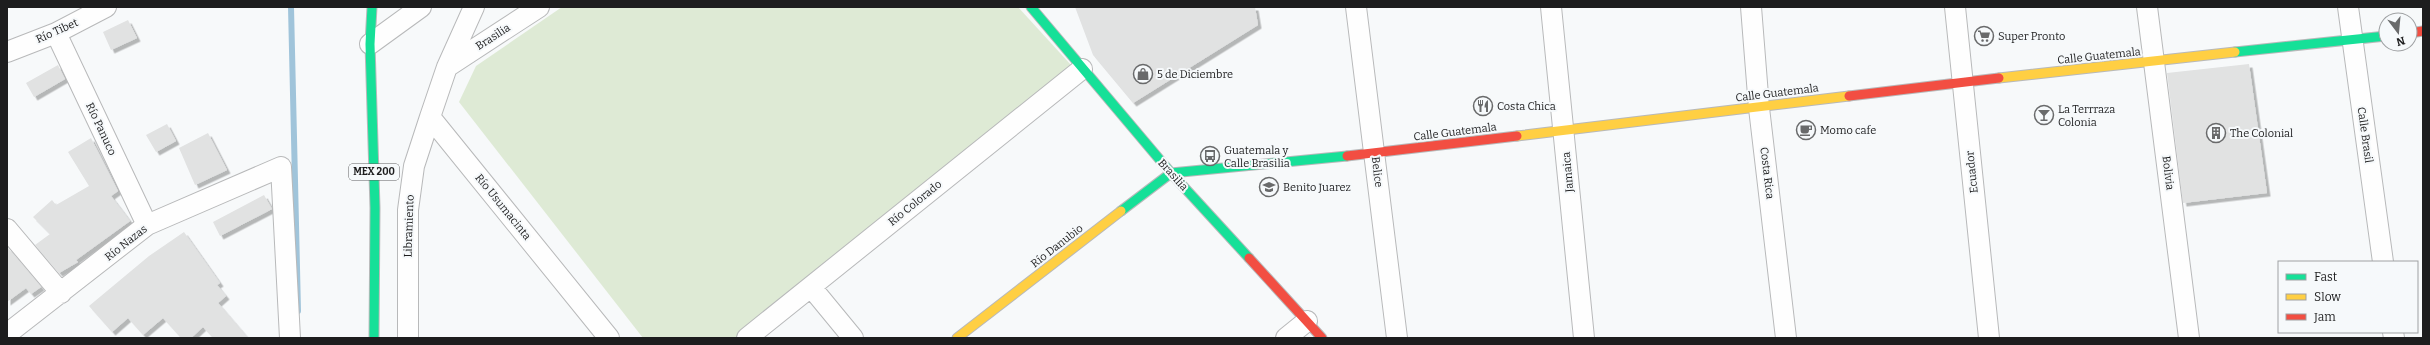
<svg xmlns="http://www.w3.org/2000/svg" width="2430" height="345" font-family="Bitter,serif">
  <defs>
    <filter id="shadow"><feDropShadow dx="3.5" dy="3.5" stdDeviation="0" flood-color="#0004"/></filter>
  </defs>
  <rect width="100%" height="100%" fill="#f7f9fa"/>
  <path fill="#deead5" d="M 562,7 L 1018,7 L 1071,65 L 735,338 L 643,338 L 459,102 L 476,66 Z"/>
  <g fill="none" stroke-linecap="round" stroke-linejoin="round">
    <path stroke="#a0c4da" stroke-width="6" d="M 291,7 L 298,311"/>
  </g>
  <path fill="#e1e2e2" filter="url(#shadow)" d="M 1075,7 L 1255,7 L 1258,25 L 1133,103 L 1093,55 Z
    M 128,20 L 137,38 L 111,50 L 103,32 Z
    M 2249,64 L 2267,193 L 2183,203 L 2167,73 Z
    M 58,65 L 65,79 L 34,97 L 26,83 Z
    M 167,124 L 176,141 L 156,152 L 146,135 Z
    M 208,133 L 227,170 L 195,185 L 179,148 Z
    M 91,138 L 118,191 L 111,196 L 130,221 L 76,260 L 78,262 L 59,273 L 35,245 L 50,234 L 33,217 L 52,200 L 56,205 L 89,186 L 68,152 Z
    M 264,195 L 272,209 L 220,236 L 213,222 Z
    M 184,232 L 220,283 L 217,285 L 226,296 L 218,303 L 248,338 L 213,338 L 203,327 L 191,338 L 181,338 L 163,318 L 143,335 L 128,318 L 112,332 L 89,306 L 149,256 Z
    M 7,247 L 41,287 L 31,294 L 26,288 L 7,302 Z"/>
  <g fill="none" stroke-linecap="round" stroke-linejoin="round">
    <defs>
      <path id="street" d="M 474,7 L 447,67 L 430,117 L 609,338
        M 1356,7 L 1397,338
        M 1551,7 L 1584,338
        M 1751,7 L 1759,108 L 1786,338
        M 1955,7 L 1989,338
        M 2147,7 L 2189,338
        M 2348,7 L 2383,262
        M 56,33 L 147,225
        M 370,44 L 421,7
        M 7,52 L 56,33 L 106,7
        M 447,67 L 539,7
        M 7,229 L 61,293
        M 811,287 L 853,338
        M 2393,332 L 2394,338
        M 7,334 L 147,225 L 281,167 L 290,338
        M 408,338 L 408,210 L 414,166 L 430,117
        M 747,338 L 1082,69
        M 1286,338 L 1307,321"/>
      <path id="fast" d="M 372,7 L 370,44 L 375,208 L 374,338
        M 1031,7 L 1171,173 L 1249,258
        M 2235,52 L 2386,36
        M 1121,211 L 1171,173 L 1347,156"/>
      <path id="slow" d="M 1999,78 L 2235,52
        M 1517,136 L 1849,96
        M 957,338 L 1121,211"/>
      <path id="jam" d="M 2410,33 L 2423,31
        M 1849,96 L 1999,78
        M 1347,156 L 1517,136
        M 1249,258 L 1322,338"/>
    </defs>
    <use href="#street" stroke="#b8b9ba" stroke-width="22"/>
    <use href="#fast" stroke="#b8b9ba" stroke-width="11"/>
    <use href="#slow" stroke="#b8b9ba" stroke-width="11"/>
    <use href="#jam" stroke="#b8b9ba" stroke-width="11"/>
    <use href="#street" stroke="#fefefe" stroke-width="20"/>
    <use href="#fast" stroke="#16e098" stroke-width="9"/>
    <use href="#slow" stroke="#ffcf43" stroke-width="9"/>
    <use href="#jam" stroke="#f24e42" stroke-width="9"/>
  </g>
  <defs>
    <symbol id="supermarket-ring" viewBox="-11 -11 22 22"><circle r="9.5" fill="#f6f9fb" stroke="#696a6b" stroke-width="1.5"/><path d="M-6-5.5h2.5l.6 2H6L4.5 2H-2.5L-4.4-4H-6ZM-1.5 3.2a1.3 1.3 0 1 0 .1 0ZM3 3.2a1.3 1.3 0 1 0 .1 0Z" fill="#696a6b"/></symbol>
    <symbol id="shop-ring" viewBox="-11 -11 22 22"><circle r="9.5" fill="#f6f9fb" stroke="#696a6b" stroke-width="1.5"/><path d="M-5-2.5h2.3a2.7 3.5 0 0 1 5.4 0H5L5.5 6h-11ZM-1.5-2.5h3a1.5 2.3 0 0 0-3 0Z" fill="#696a6b"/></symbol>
    <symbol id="restaurant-ring" viewBox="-11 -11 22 22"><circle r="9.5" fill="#f6f9fb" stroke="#696a6b" stroke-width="1.5"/><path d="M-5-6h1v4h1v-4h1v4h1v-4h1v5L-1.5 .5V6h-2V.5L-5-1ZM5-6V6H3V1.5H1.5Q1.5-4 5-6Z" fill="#696a6b"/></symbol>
    <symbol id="bar-ring" viewBox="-11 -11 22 22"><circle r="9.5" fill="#f6f9fb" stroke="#696a6b" stroke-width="1.5"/><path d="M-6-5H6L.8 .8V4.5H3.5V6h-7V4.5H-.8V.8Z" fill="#696a6b"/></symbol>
    <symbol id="cafe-ring" viewBox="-11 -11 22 22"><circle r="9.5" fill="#f6f9fb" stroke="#696a6b" stroke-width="1.5"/><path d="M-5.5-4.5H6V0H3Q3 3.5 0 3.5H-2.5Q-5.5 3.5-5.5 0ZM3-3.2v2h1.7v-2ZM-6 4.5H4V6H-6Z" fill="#696a6b"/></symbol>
    <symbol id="building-ring" viewBox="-11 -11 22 22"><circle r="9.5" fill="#f6f9fb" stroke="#696a6b" stroke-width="1.5"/><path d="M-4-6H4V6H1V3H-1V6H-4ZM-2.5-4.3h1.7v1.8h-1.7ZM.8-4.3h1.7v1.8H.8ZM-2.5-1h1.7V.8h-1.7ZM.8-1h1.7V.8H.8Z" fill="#696a6b"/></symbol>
    <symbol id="bus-ring" viewBox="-11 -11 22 22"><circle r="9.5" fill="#f6f9fb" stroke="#696a6b" stroke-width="1.5"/><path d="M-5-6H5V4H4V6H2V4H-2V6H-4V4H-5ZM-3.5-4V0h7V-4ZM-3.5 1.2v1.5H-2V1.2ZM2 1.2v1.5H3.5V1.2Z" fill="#696a6b"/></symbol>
    <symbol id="school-ring" viewBox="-11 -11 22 22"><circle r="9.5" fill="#f6f9fb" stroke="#696a6b" stroke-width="1.5"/><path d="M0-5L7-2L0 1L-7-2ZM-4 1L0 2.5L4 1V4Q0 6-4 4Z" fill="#696a6b"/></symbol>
  </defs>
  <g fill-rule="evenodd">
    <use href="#supermarket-ring" x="1973" y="25" width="22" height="22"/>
    <use href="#shop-ring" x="1132" y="63" width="22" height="22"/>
    <use href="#restaurant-ring" x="1472" y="95" width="22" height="22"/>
    <use href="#bar-ring" x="2033" y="104" width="22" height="22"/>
    <use href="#cafe-ring" x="1795" y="119" width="22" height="22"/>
    <use href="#building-ring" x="2205" y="122" width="22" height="22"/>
    <use href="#bus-ring" x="1199" y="145" width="22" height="22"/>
    <use href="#school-ring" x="1258" y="176" width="22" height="22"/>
  </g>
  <g text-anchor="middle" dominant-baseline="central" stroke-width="4" stroke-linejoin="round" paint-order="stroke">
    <rect fill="#f6f9fb" stroke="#5e5f60" stroke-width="1" x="349" y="164" width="50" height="16" rx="3"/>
    <g font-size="10" font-weight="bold" fill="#1d1d1e">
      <text x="374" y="172">MEX 200</text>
    </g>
    <g font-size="11" fill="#1d1d1e" stroke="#f6f9fb">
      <text transform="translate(57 31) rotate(-24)">Río Tibet</text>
      <text transform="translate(493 37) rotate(-33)">Brasilia</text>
      <text transform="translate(2099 56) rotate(-6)">Calle Guatemala</text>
      <text transform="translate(1777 93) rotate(-7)">Calle Guatemala</text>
      <text transform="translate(101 129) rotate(65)">Río Panuco</text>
      <text transform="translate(1455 132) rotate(-7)">Calle Guatemala</text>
      <text transform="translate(2365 135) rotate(82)">Calle Brasil</text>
      <text transform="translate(1377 172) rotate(83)">Belice</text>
      <text transform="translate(1568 172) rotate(-95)">Jamaica</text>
      <text transform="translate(1972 172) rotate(-96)">Ecuador</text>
      <text transform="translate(1767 173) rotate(83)">Costa Rica</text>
      <text transform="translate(2168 173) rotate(83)">Bolivia</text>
      <text transform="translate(1173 175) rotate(48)">Brasilia</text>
      <text transform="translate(915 203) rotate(-39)">Río Colorado</text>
      <text transform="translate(503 207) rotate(51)">Río Usumacinta</text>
      <text transform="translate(409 226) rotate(-88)">Libramiento</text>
      <text transform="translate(126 243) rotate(-38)">Río Nazas</text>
      <text transform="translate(1057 246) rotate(-38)">Río Danubio</text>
    </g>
    <g font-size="11" fill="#1d1d1e" stroke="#f6f9fb" text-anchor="start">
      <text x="1998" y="36">Super Pronto</text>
      <text x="1157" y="74">5 de Diciembre</text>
      <text x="1497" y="106">Costa Chica</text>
      <text x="2058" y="109">La Terrraza<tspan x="2058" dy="13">Colonia</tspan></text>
      <text x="1820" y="130">Momo cafe</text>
      <text x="2230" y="133">The Colonial</text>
      <text x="1224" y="150">Guatemala y<tspan x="1224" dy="13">Calle Brasilia</tspan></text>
      <text x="1283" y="187">Benito Juarez</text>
    </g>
  </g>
  <rect width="2430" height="345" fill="none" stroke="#1d1d1e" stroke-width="16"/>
  <rect x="2278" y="261" width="140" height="72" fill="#f6f9fb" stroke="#9fa1a3"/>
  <rect x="2286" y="274" width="20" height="6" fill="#16e098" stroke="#9fa1a3"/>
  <text x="2314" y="281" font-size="12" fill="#1d1d1e">Fast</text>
  <rect x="2286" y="294" width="20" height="6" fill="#ffcf43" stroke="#9fa1a3"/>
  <text x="2314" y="301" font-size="12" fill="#1d1d1e">Slow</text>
  <rect x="2286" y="314" width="20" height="6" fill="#f24e42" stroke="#9fa1a3"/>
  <text x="2314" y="321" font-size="12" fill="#1d1d1e">Jam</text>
  <g transform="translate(2398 32) rotate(164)"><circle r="19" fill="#f6f9fb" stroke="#9fa1a3"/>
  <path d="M0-3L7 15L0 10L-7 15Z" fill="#696a6b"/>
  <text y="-6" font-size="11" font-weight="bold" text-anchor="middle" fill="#1d1d1e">N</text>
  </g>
</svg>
